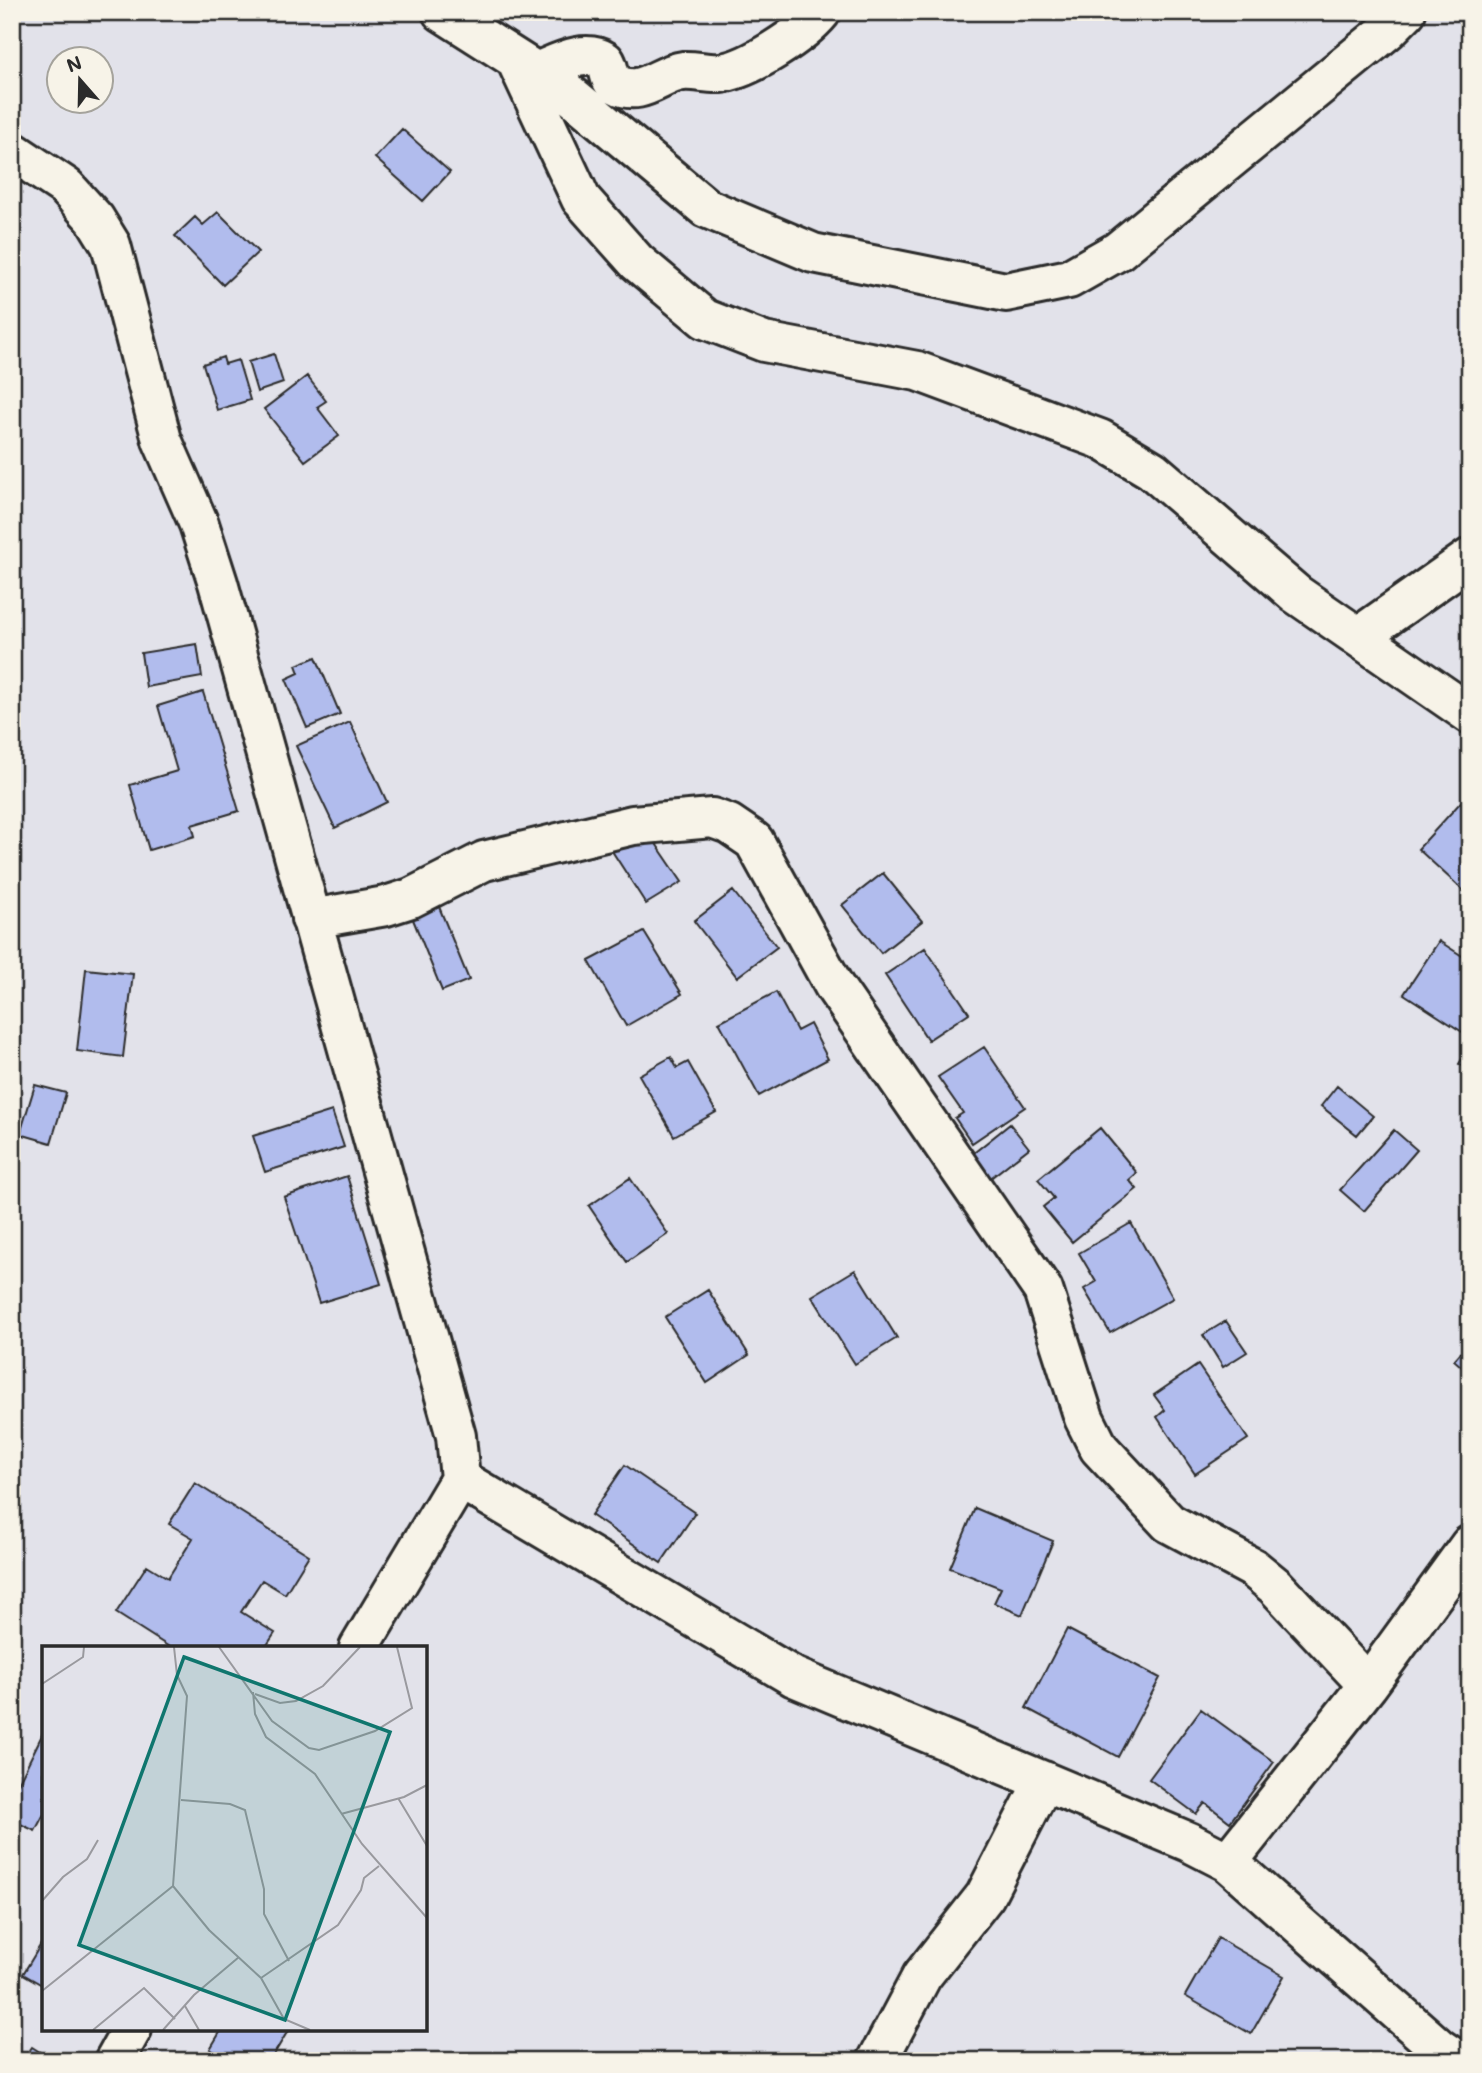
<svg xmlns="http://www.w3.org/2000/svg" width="1482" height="2073" font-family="Mali,sans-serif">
  <rect width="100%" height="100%" fill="#e2e2ea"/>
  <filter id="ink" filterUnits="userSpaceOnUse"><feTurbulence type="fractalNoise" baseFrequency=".0143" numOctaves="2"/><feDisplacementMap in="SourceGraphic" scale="14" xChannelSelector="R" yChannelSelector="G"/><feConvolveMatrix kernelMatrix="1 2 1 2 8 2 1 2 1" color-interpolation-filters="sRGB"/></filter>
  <g filter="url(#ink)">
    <path fill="#b1bced" stroke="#2b2b2b" stroke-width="2" d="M 402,129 L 450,172 L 423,201 L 375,158 Z
      M 218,212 L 258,252 L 223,285 L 175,236 L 195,217 L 203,225 Z
      M 274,354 L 283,383 L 257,392 L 248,362 Z
      M 223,357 L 225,364 L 238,360 L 250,400 L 217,410 L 203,364 Z
      M 307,376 L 326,401 L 317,407 L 339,436 L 305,461 L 264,409 Z
      M 197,644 L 202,677 L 146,687 L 141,653 Z
      M 316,657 L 340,714 L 307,728 L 286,679 L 299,673 L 296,665 Z
      M 203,692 L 239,811 L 192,825 L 195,836 L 149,850 L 130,785 L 177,771 L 158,706 Z
      M 350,722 L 387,802 L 335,828 L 296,746 Z
      M 1470,792 L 1470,889 L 1466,893 L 1418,849 Z
      M 646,829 L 682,882 L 646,904 L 612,851 Z
      M 883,873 L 922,921 L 881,953 L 842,905 Z
      M 733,891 L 777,947 L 737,977 L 694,921 Z
      M 435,897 L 469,980 L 442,991 L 408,907 Z
      M 644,932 L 682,994 L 626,1026 L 589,961 Z
      M 1439,941 L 1470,961 L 1467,1035 L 1404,994 Z
      M 925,948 L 969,1013 L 928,1040 L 885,975 Z
      M 86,969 L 133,974 L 123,1057 L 77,1051 Z
      M 776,992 L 797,1031 L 810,1024 L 828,1059 L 759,1096 L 719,1022 Z
      M 984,1047 L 1025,1107 L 972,1143 L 955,1118 L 963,1113 L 938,1077 Z
      M 1470,1047 L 1470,1070 L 1459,1064 Z
      M 671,1057 L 677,1068 L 688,1062 L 716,1112 L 674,1136 L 639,1075 Z
      M 35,1085 L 66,1093 L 51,1143 L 20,1134 Z
      M 1337,1086 L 1373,1116 L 1357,1135 L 1321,1106 Z
      M 332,1111 L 344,1147 L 265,1172 L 253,1136 Z
      M 1010,1124 L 1029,1148 L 988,1180 L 970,1156 Z
      M 1100,1128 L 1137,1173 L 1129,1180 L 1137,1189 L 1072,1242 L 1043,1207 L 1054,1198 L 1038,1179 Z
      M 1394,1130 L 1417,1150 L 1364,1211 L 1340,1190 Z
      M 347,1176 L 381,1284 L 319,1303 L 284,1197 Z
      M 630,1178 L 668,1234 L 627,1262 L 589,1206 Z
      M 1131,1223 L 1173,1298 L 1110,1333 L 1084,1289 L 1096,1282 L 1079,1253 Z
      M 855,1270 L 897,1338 L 855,1364 L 812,1296 Z
      M 708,1290 L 749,1355 L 707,1383 L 665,1317 Z
      M 1226,1321 L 1247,1352 L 1223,1367 L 1203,1335 Z
      M 1470,1342 L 1470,1374 L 1454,1360 Z
      M 1198,1365 L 1248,1439 L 1195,1474 L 1157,1417 L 1165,1410 L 1154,1395 Z
      M 625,1465 L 695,1513 L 661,1563 L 591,1515 Z
      M 195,1483 L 309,1555 L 285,1594 L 262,1580 L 241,1612 L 275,1633 L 265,1648 L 171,1648 L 116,1613 L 147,1565 L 168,1578 L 193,1538 L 169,1524 Z
      M 975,1508 L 1053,1541 L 1022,1615 L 994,1603 L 1001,1588 L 950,1568 Z
      M 1067,1629 L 1160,1678 L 1118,1757 L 1026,1708 Z
      M 1201,1709 L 1274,1762 L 1230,1822 L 1205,1803 L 1196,1814 L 1149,1779 Z
      M 44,1731 L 44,1814 L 35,1831 L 12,1820 L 12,1796 Z
      M 1218,1938 L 1284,1976 L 1251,2034 L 1185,1996 Z
      M 44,1939 L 44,1986 L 23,1974 Z
      M 222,2029 L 289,2029 L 270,2061 L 229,2061 L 210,2049 Z
      M 32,2047 L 54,2061 L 12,2061 L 12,2048 L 26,2056 Z"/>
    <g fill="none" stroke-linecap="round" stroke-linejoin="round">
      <defs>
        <path id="minor" d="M 442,12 L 566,91 L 706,208 L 813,253 L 1006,292 L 1069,279 L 1118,251 L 1388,30 L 1406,12
          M 516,60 L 581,199 L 637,262 L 705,319 L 764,342 L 917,371 L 1100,439 L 1152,470 L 1296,594 L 1470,714
          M 536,72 C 557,64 584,48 605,61 C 610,68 608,80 616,84 C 642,98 659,74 683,71 C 695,70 708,74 720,73 C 749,70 803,34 821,12
          M 12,151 L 66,187 L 95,219 L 111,245 L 162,440 L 199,524 L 218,583 L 456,1436 L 460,1479 L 359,1648
          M 1358,637 L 1470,558
          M 311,919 L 386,906 L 411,898 L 484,861 L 633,825 L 712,818 L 729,824 L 754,841 L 834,986 L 1043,1290 L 1084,1418 L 1099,1448 L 1169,1523 L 1253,1568 L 1275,1586 L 1368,1685
          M 460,1479 L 794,1677 L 1189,1842 L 1228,1862 L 1439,2048 L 1458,2061
          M 1228,1862 L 1368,1685 L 1470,1545
          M 114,2061 L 132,2029
          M 877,2061 L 922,1976 L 985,1896 L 1044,1781"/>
      </defs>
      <use href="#minor" stroke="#2b2b2b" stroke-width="44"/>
      <use href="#minor" stroke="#f7f3e8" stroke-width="38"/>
    </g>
  </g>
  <g transform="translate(42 1646)">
    <rect width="385" height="385" fill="#e2e2ea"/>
    <path fill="none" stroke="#99999e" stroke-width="2" d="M 177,1 L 230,75 L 267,102 L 277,104 L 333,85 L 370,62 L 355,1M 0,38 L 41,11 L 42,1M 211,46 L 213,68 L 224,91 L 273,128 L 320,198 L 385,272M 213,48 L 238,57 L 254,55 L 281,40 L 318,1M 356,152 L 385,200M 139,154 L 188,158 L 203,164 L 222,243 L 222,268 L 247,315M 299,168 L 362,151 L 385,139M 131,240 L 167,284 L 219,332 L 242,373 L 268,384M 0,255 L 21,231 L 45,213 L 56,194M 219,332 L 296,279 L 319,244 L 322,232 L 337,220M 0,345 L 131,240 L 145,50 L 135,29 L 132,1M 143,360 L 157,384M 51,384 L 102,342 L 133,373M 121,384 L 152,349 L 197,311"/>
    <path fill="#0f766e" fill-opacity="0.15" stroke="#0f766e" stroke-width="3.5" d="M 142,11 L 348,86 L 243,374 L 37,299 Z"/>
    <rect width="385" height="385" fill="none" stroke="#2b2b2b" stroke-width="3.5"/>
  </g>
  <rect width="1482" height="2073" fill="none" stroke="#f7f3e8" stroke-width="42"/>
  <rect x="21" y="21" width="1440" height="2031" fill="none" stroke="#2b2b2b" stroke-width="2.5" filter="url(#ink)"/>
  <g transform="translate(80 80) rotate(340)"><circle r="33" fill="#f7f3e8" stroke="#a5a39c" stroke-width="2"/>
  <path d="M0-5L12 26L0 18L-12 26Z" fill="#2b2b2b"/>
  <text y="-10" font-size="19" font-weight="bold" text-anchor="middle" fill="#2b2b2b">N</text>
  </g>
</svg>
